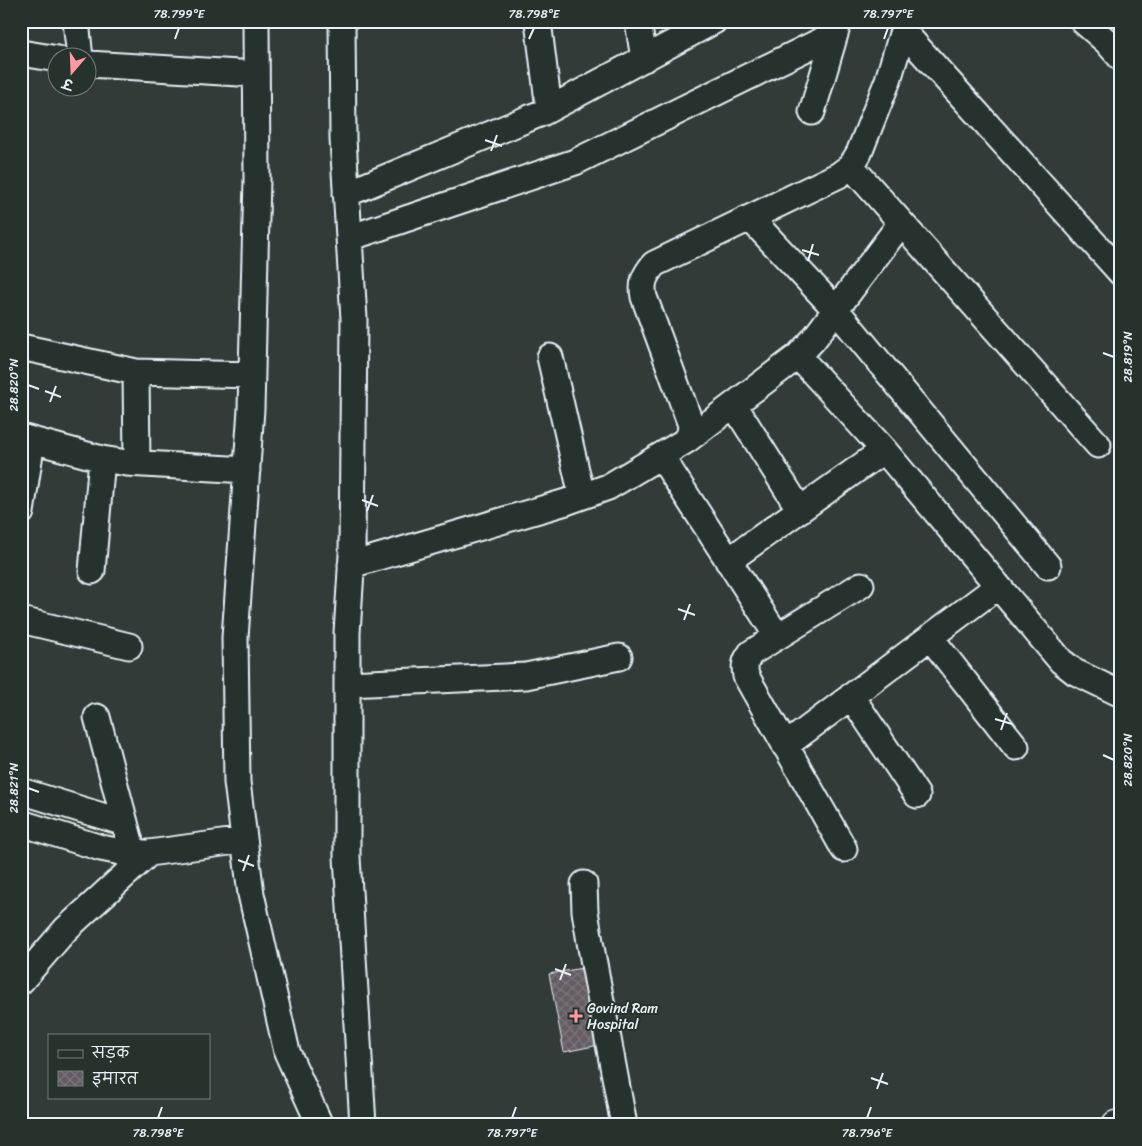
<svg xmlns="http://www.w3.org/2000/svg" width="1142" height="1146" font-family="Sriracha,'Playpen Sans Deva',sans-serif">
  <defs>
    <pattern id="building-cross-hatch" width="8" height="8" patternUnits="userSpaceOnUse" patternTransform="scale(1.25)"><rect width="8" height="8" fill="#645c63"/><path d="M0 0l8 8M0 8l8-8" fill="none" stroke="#7a747a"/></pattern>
  </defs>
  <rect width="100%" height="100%" fill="#323b38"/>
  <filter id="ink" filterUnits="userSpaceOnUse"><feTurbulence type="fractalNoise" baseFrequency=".02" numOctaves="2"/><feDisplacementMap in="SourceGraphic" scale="10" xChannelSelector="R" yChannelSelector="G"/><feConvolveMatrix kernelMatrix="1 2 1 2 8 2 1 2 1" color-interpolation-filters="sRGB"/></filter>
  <g filter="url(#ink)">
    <path fill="url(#building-cross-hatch)" stroke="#e8f1f8" d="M 588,967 L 604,1044 L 564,1052 L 549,974 Z"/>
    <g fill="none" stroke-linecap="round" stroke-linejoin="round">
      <defs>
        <path id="street" d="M 76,21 L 80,58
          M 256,21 L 257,180 L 251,409 L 235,638 L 237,782 L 251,894 L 287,1052 L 320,1125
          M 342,21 L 343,139 L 354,319 L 352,555 L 347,633 L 347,857 L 363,1125
          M 538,21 L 549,109
          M 638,21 L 644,59
          M 1083,21 L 1106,41 L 1121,58
          M 903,31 L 1121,273
          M 21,53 L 58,59
          M 88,64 L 256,74
          M 812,112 L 838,24
          M 851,166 L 1098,445
          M 346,194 L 544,112 L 714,21
          M 750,218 L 836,310 L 1048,566
          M 349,238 L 575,162 L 835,34
          M 21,347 L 136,372 L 252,375
          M 798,356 L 884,450 L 1061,661 L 1075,672 L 1121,694
          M 550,357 L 582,496
          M 136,372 L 137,463
          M 734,405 L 800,510
          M 21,437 L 102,459 L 127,463 L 247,470
          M 687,440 L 798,356 L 813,340 L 901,223
          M 661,456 L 777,636
          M 21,512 L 32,440
          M 728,561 L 884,450
          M 351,565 L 566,502 L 608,487 L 687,440 L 690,433 L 691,425 L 644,297 C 641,282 645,275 654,264 L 839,175 L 851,166 L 859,153 L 888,80 L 906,21
          M 92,571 L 102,459
          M 21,620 L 129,646
          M 930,637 L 1016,747
          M 347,684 L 526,676 L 619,657
          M 851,696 L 917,795
          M 97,717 L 133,853
          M 785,746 L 998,586
          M 21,791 L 125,823
          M 21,823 L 101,848 L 126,853 L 149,853 L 244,840
          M 844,849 L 746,676 C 744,666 745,661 751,653 L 861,585
          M 584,884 L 585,911 L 590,942 L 624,1125
          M 21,981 L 66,929 L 149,853"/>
        <path id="primary" d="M 1116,1125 L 1121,1124"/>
      </defs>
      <use href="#street" stroke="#e8f1f8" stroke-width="29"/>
      <use href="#primary" stroke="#e8f1f8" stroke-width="31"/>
      <use href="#street" stroke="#26332d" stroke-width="25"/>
      <use href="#primary" stroke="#26332d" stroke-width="28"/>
    </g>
  </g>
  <path fill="none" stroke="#e8f1f8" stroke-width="2" d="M 175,39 L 179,28M 529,39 L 534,28M 884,39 L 888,28M 485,140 L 502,146M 491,151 L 497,135M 802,250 L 819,255M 808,261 L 813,244M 1103,353 L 1114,357M 28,385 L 39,389M 45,391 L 61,397M 50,402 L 56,386M 362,500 L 378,506M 367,511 L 373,495M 678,609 L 695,615M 684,620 L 690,604M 995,719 L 1012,724M 1001,730 L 1007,713M 1103,755 L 1114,760M 28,788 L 39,792M 238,860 L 254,866M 243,871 L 249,855M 555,969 L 571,975M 560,980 L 566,964M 871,1078 L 888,1084M 877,1089 L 883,1073M 158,1118 L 162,1107M 512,1118 L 516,1107M 867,1118 L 871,1107"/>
  <path fill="#ff9aa2" stroke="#26332d" stroke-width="2" d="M573.5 1008.5h5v5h5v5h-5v5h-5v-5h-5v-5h5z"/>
  <g text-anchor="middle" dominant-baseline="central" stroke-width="4" stroke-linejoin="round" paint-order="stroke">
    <g font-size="14" fill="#e8f1f8" stroke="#26332d" text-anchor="start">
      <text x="587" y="1008">Govind Ram<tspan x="587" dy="16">Hospital</tspan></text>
    </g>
  </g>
  <rect width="1142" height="1146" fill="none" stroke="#26332d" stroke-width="55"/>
  <rect x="48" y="1034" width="162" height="65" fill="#26332d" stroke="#747f7e"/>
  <rect x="58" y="1050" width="25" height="8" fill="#26332d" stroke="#747f7e"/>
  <text x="92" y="1058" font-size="15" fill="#e8f1f8">सड़क</text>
  <rect x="58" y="1071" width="25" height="15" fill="url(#building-cross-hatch)" stroke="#747f7e"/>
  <text x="92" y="1084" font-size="15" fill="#e8f1f8">इमारत</text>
  <g transform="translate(72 72) rotate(199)"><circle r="24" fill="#26332d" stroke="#747f7e"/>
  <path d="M0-4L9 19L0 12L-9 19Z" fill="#ff9aa2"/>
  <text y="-8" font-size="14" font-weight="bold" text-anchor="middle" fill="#e8f1f8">उ</text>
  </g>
  <rect x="28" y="28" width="1086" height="1090" fill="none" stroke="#e8f1f8" stroke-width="2"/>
  <g font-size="12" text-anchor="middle" fill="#e8f1f8">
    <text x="179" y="18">78.799°E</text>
    <text x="534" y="18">78.798°E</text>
    <text x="888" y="18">78.797°E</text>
    <text transform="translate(1128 357) rotate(-90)" y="4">28.819°N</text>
    <text transform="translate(14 385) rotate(-90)" y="4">28.820°N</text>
    <text transform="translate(1128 760) rotate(-90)" y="4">28.820°N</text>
    <text transform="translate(14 788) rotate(-90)" y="4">28.821°N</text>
    <text x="158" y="1137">78.798°E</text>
    <text x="512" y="1137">78.797°E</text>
    <text x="867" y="1137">78.796°E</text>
  </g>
</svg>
